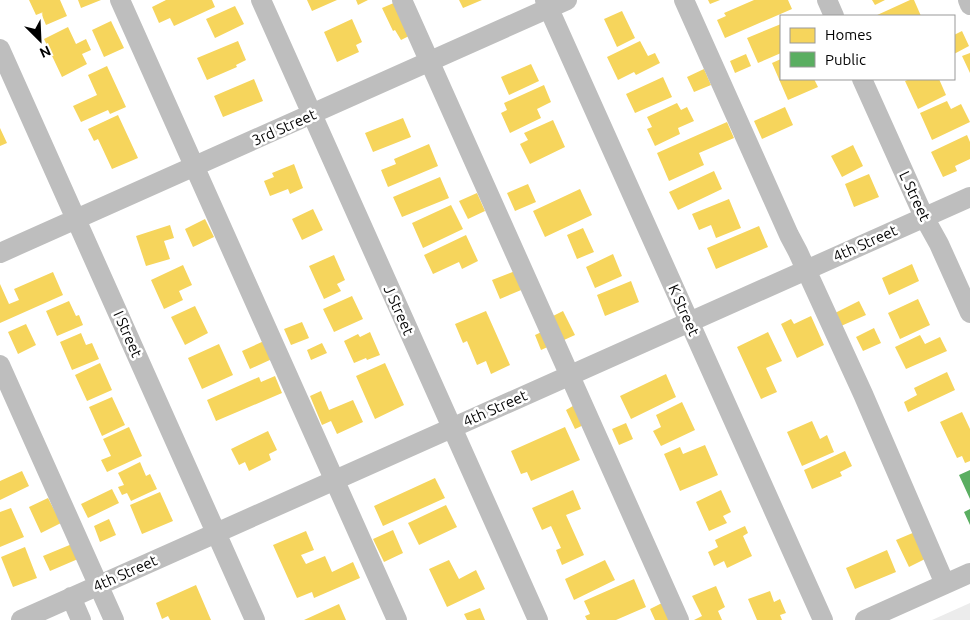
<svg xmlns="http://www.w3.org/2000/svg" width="970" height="620" font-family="Ubuntu,sans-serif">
  <rect width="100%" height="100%" fill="#fff"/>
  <path fill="#ececec" d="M 970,603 L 970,620 L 932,620 Z"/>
  <path fill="#f6d55c" d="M 29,0 L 60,0 L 67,16 L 46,25 L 41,13 L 36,15 Z
    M 78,0 L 101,0 L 81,8 Z
    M 166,0 L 212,0 L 215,7 L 174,26 L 170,18 L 159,23 L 152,7 Z
    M 307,0 L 337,0 L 312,11 Z
    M 356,0 L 368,0 L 358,5 Z
    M 459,0 L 482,0 L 463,8 Z
    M 708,0 L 720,0 L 710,4 Z
    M 754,0 L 788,0 L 792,9 L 725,38 L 717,20 L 726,16 L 724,13 Z
    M 872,0 L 885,0 L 875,5 Z
    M 910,0 L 914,0 L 921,16 L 875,16 Z
    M 396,2 L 411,35 L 401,40 L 395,30 L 393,31 L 382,8 Z
    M 235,6 L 244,24 L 215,38 L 206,19 Z
    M 622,11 L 635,38 L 617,47 L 604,19 Z
    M 352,19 L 362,42 L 356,45 L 359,52 L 337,62 L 324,32 Z
    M 111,21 L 124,48 L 104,57 L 92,30 Z
    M 781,24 L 781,53 L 758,63 L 747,38 Z
    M 68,27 L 76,44 L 86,39 L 91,50 L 82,54 L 87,64 L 62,77 L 44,39 Z
    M 962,31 L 969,46 L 954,54 L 954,35 Z
    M 238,41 L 246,60 L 236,65 L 237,67 L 207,80 L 197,58 Z
    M 640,41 L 648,56 L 655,53 L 660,63 L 636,75 L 634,72 L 618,80 L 607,57 Z
    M 970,53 L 970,73 L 962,56 Z
    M 746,54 L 751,66 L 735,73 L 730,61 Z
    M 781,59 L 781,79 L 814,79 L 818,87 L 788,100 L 772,63 Z
    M 531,64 L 539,81 L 509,95 L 501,77 Z
    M 107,66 L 126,107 L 110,114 L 108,110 L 81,122 L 73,106 L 97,95 L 88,75 Z
    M 704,69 L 711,85 L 694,92 L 687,77 Z
    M 663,77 L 672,97 L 635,113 L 626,94 Z
    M 254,79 L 263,101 L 223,117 L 214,96 Z
    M 910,79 L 939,79 L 946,95 L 918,109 L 905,81 Z
    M 544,85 L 551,102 L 537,109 L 541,118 L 510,133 L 501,113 L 507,110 L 504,103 Z
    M 947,101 L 951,109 L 961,104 L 970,122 L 932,140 L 920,113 Z
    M 677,103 L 681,110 L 687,107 L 694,121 L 678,128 L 680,134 L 655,146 L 647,129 L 652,127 L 647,117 Z
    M 785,107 L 793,125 L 762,139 L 754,121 Z
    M 118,115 L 138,158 L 112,169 L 98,139 L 94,141 L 88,129 Z
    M 403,118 L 411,137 L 373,152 L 365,133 Z
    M 553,120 L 565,147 L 530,164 L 520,144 L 528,140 L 524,133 Z
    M 727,122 L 734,138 L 699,153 L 704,165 L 669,181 L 657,153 Z
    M 0,128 L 7,143 L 0,146 Z
    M 967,135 L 970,142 L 970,159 L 955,166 L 957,171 L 943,177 L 931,152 Z
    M 429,144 L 438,166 L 388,187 L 381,170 L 396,164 L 394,159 Z
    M 853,145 L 863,166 L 842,177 L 831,156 Z
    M 294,164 L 303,188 L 290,194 L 288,189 L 270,196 L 264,181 L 274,177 L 272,173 Z
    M 714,171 L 722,189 L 678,210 L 669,192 Z
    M 869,174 L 879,197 L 854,207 L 845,184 Z
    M 440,177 L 449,198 L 402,217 L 393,197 Z
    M 528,184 L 536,202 L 515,211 L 507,193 Z
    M 580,189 L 592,215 L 545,237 L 533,211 Z
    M 477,193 L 485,211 L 468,219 L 459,201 Z
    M 729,199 L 741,228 L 716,238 L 711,225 L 699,230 L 692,214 Z
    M 451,205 L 463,229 L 423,248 L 412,223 Z
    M 313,209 L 323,230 L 302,240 L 292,219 Z
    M 205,219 L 214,237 L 193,247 L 185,229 Z
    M 170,225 L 174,238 L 164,241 L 170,259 L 146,266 L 136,236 Z
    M 759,226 L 768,247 L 716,269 L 707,248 Z
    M 583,228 L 594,252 L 577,259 L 567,235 Z
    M 466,235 L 478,261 L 462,269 L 459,262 L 433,274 L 424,255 Z
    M 613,254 L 622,276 L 595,288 L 586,267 Z
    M 334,255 L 345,280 L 337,284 L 341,291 L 324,299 L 309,266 Z
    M 912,264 L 919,281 L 889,295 L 882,278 Z
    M 183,265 L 192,285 L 179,291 L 183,300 L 164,309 L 151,280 Z
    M 518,270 L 526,288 L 500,299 L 492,280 Z
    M 53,272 L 63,295 L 0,323 L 0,284 L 9,304 L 19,300 L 14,289 Z
    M 631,281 L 639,302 L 605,316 L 597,295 Z
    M 352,296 L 363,319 L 334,332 L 323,309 Z
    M 918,299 L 930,325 L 900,339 L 888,313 Z
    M 69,301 L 76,316 L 79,315 L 83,325 L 57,336 L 46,311 Z
    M 859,301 L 866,315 L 841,326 L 835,313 Z
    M 195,306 L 208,333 L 185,345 L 171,317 Z
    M 486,311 L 510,365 L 491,374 L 486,361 L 477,365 L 467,341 L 463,343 L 455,324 Z
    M 563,311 L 575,335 L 564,340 L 553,316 Z
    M 811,316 L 824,345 L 797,358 L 781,324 L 791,319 L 794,324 Z
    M 302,322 L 309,338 L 291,345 L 284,329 Z
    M 26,324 L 36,345 L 18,354 L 8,332 Z
    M 874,328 L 881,343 L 863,351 L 856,337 Z
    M 546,330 L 552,345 L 541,350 L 535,335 Z
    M 370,332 L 380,355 L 367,360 L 366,358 L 354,363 L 344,341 L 358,334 L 360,337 Z
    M 768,332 L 782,361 L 766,368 L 777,392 L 761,399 L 737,347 Z
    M 81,333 L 86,345 L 92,343 L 99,359 L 72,370 L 60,342 Z
    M 920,335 L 925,344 L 940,337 L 947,351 L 906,369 L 895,347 Z
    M 264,341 L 272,359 L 250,369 L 242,351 Z
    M 322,343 L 327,353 L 311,360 L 307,350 Z
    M 219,344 L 233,375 L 202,389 L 188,358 Z
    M 100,363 L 112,390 L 87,401 L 75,375 Z
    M 385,363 L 404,405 L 375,419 L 356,376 Z
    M 947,372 L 955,390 L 908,412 L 904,402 L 917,395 L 914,388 Z
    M 666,374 L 676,397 L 631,419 L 620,396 Z
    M 275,376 L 282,393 L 216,421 L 207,400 L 259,377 L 261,382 Z
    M 321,391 L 329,410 L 353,400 L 363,422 L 337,434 L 331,421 L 322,425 L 310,396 Z
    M 112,397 L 125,425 L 102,436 L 89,407 Z
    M 682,402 L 695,430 L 661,446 L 653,431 L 661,427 L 656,415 Z
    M 578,403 L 588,423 L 575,429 L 566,410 Z
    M 962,412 L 970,429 L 970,461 L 965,463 L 962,456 L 957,458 L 940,422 Z
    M 812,421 L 820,439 L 827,435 L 834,452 L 802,466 L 787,432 Z
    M 626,423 L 633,439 L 619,445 L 612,429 Z
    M 129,427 L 142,456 L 107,472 L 101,460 L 111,456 L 103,439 Z
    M 565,427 L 580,460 L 531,481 L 527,472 L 521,474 L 511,451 Z
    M 268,431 L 277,450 L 269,454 L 271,460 L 249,471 L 245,462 L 239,465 L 231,449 Z
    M 705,445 L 718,475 L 680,491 L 664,454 L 680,447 L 683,454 Z
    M 845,451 L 852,466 L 840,472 L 842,476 L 812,489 L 804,470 Z
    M 140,462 L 146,476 L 150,474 L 157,489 L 131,501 L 127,493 L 122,495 L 118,487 L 124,485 L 118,473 Z
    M 22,471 L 29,486 L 0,500 L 0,481 Z
    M 435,478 L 445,498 L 383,526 L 374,506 Z
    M 112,489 L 119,503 L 88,518 L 81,504 Z
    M 573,490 L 581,509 L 566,515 L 584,555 L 562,565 L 556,550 L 561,548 L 551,526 L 542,530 L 532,508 Z
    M 721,490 L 731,512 L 723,516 L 727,523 L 709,531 L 696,502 Z
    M 160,492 L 173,521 L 142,534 L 130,505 Z
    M 48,498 L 61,523 L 41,533 L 29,507 Z
    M 446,505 L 457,527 L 419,545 L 408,523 Z
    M 11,508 L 24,537 L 0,547 L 0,512 Z
    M 109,519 L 116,535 L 100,542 L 94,526 Z
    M 745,526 L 748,533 L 743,536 L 752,556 L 727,568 L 724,561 L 714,566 L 708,552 L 718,547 L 715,540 Z
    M 393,530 L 403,553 L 384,562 L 373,539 Z
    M 306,531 L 314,550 L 301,555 L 306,564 L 325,556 L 332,572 L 353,562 L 360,578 L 314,598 L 312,592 L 297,598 L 273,545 Z
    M 915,532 L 927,558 L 909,567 L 896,540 Z
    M 72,544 L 78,559 L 50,571 L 43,556 Z
    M 25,547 L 37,578 L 13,587 L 1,557 Z
    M 887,550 L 896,572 L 855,589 L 846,568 Z
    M 449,560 L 459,579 L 476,570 L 485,589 L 447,607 L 429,569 Z
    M 605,560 L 615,580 L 574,600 L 565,579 Z
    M 634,579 L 646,607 L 616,620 L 587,620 L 585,616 L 590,614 L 584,601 Z
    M 196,585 L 211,620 L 170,620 L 168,616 L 162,619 L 156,603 Z
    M 716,586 L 725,607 L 718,611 L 722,620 L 694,620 L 702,616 L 692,596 Z
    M 770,591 L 774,602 L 780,599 L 786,613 L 780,615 L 782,620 L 757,620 L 748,599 Z
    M 664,602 L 673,620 L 655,620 L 650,609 Z
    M 339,604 L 346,620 L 304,620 Z
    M 480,608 L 485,620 L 467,620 L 464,614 Z"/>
  <path fill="#5aae61" d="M 970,470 L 970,499 L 959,475 Z
    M 970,509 L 970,525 L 964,512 Z"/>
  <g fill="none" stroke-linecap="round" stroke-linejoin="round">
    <path stroke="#bebebe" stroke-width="20" d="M 120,0 L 397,620
      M 261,0 L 538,620
      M 402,0 L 679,620
      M 545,0 L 823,620
      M 684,0 L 789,235 L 798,252 L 863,394 L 945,584
      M 827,0 L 834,16
      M 968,0 L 970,5
      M 0,49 L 255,620
      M 862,79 L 924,217 L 939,244 L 970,313
      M 0,253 L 567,0
      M 0,365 L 114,620
      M 71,597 L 81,620
      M 21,620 L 970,197
      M 865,620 L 970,573"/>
  </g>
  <g text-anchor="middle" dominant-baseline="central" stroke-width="5" stroke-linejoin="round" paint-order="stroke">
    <g font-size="15" fill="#000" stroke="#fff">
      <text transform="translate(284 127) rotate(-24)">3rd Street</text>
      <text transform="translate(915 196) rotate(65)">L Street</text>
      <text transform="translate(865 243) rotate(-24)">4th Street</text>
      <text transform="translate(399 310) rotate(66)">J Street</text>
      <text transform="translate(684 310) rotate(66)">K Street</text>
      <text transform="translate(128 334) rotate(66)">I Street</text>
      <text transform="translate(495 408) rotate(-24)">4th Street</text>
      <text transform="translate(125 573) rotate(-24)">4th Street</text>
    </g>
  </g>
  <rect x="780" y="15" width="175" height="65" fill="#ffffff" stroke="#999999"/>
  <rect x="790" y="28" width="25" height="15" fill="#f6d55c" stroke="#999999"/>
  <text x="825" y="40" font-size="15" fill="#000000">Homes</text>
  <rect x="790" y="52" width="25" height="15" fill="#5aae61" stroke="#999999"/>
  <text x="825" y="65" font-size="15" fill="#000000">Public</text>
  <g transform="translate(40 40) rotate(156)" stroke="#ffffff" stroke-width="4" paint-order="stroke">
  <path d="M0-4L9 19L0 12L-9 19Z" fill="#000000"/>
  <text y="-8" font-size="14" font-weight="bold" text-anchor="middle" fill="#000000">N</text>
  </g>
</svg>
